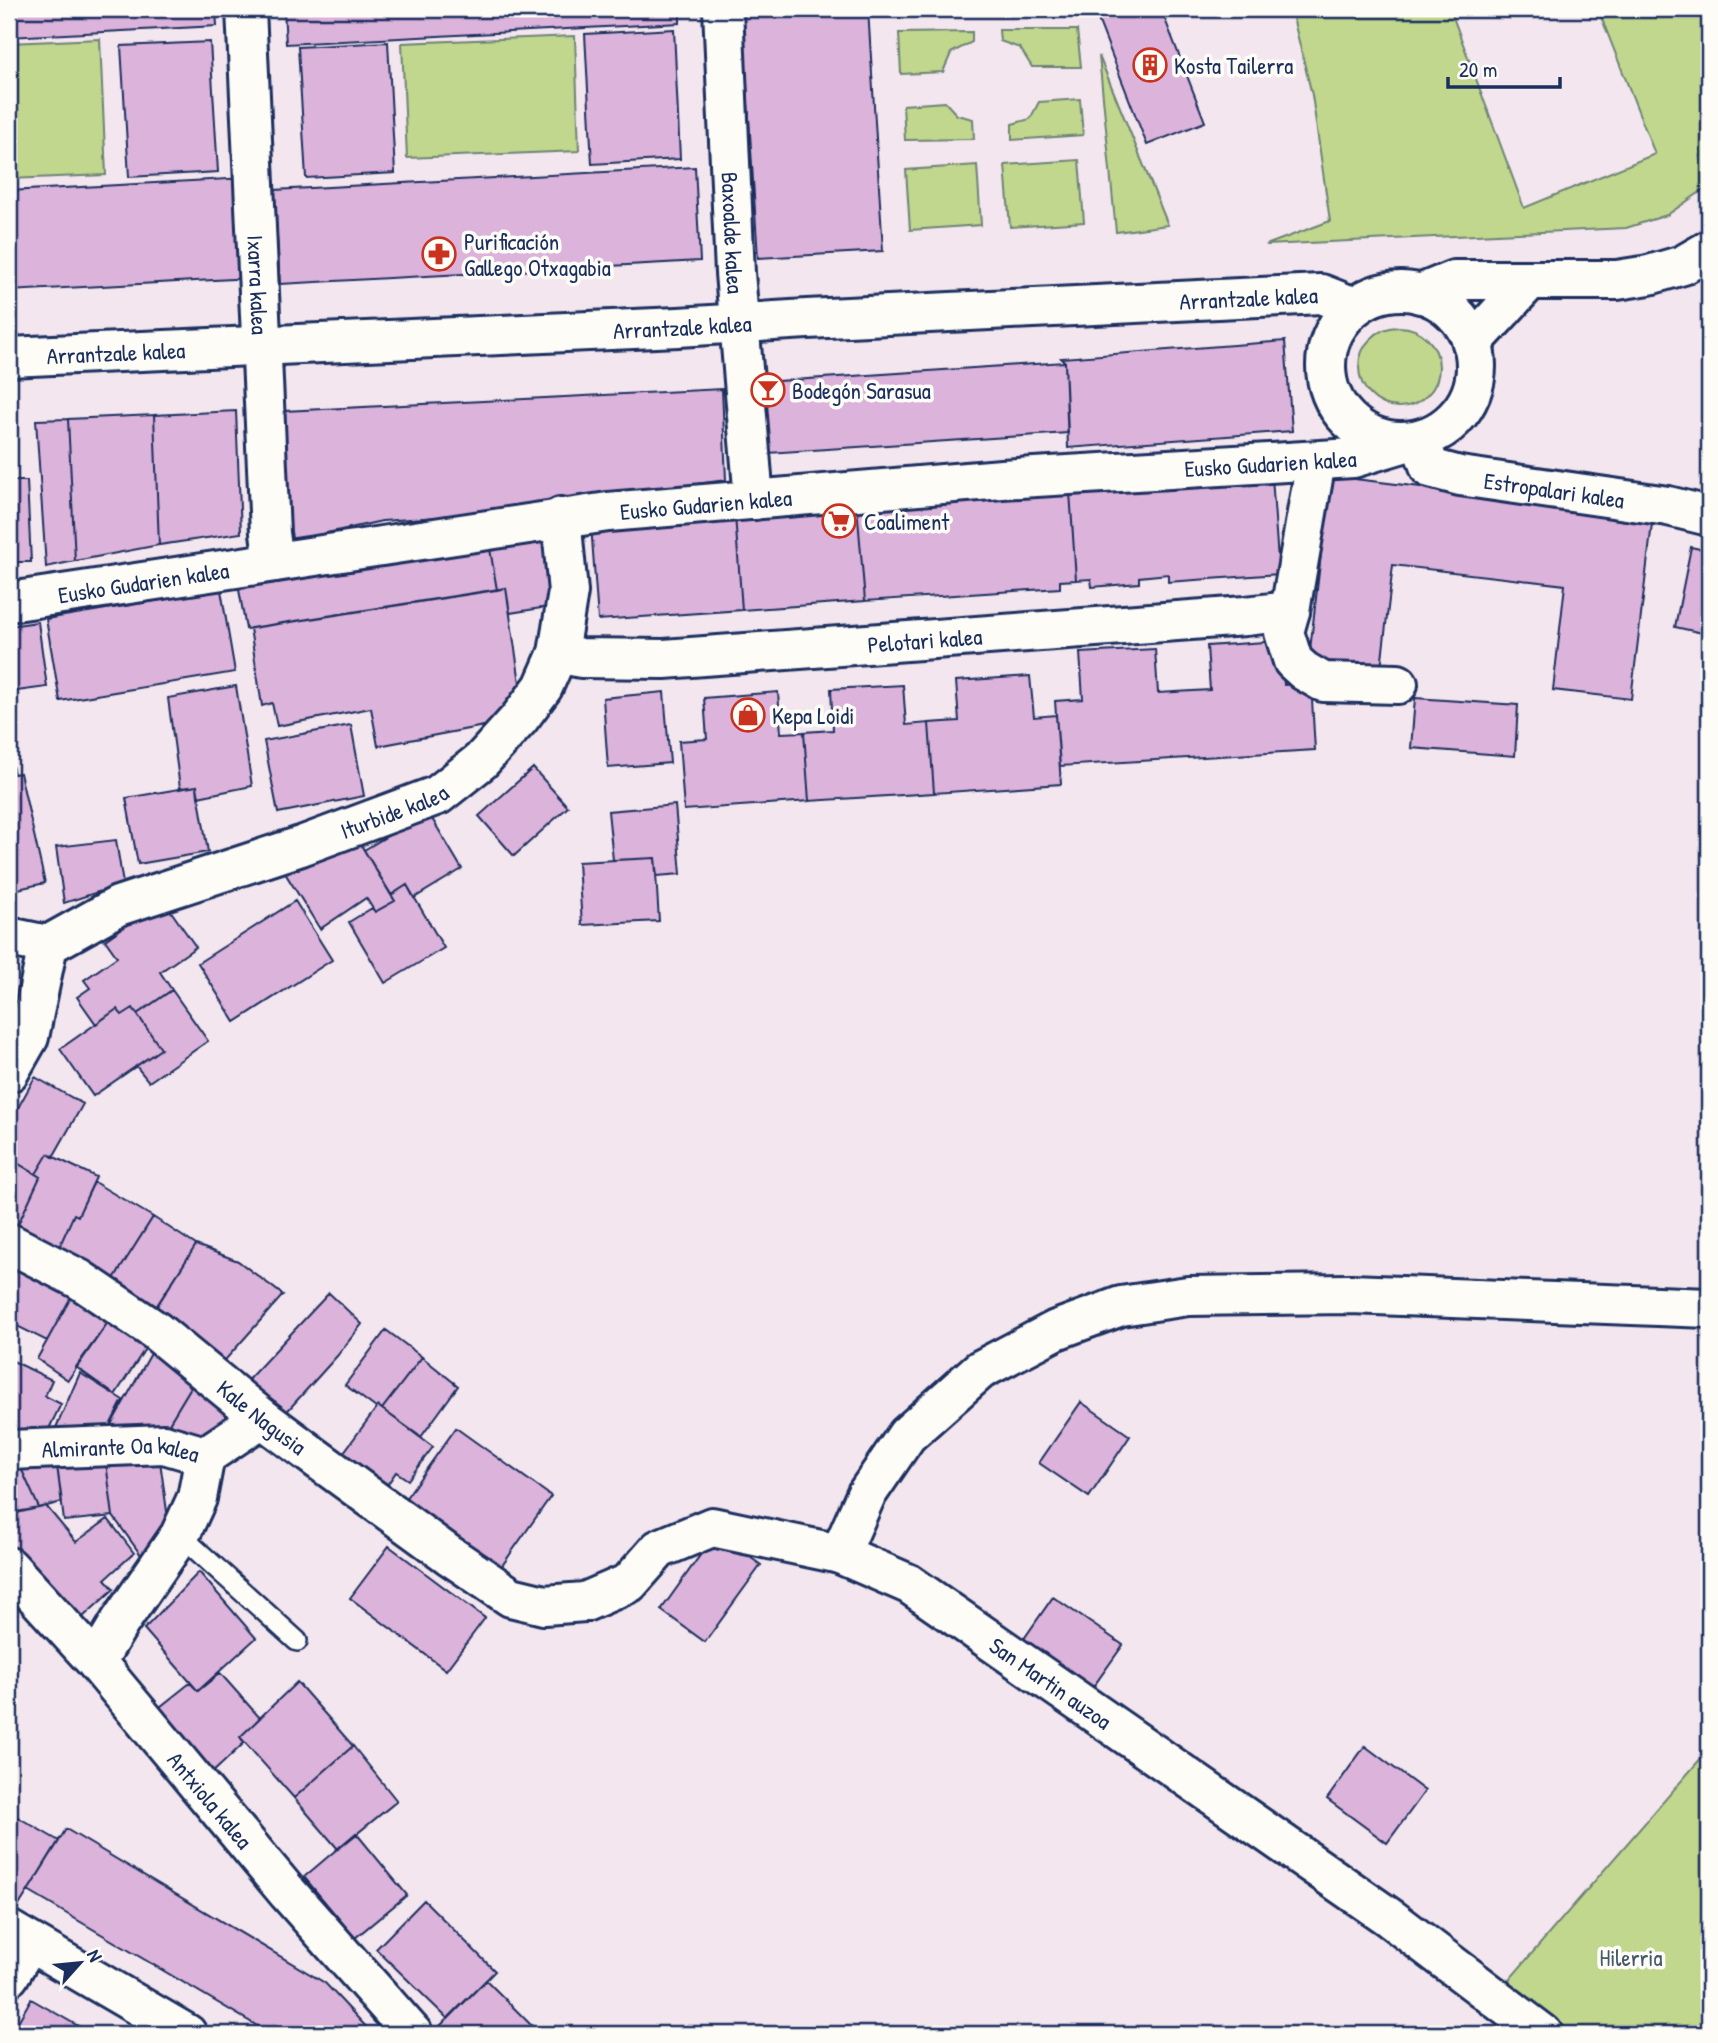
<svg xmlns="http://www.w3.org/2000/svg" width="1718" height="2043" font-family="'Patrick Hand',sans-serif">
  <rect width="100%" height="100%" fill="#f3e6ee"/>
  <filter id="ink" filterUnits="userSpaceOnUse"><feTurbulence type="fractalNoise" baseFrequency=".0143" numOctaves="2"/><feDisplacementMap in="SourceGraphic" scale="14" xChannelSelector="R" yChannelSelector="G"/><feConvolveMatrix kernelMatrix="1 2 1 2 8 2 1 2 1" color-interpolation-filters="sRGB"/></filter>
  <g filter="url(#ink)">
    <path fill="#c0d78d" stroke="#6e8376" stroke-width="2" d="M 1291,9 L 1450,9 L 1524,208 L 1655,154 L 1598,9 L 1647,9 L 1650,16 L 1666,9 L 1709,9 L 1709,186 L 1667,215 L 1626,228 L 1266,245 L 1330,221 L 1312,95 Z
      M 999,30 L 1077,30 L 1081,67 L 1032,67 L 1020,48 L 1000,41 Z
      M 972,32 L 972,42 L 951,53 L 943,72 L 901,74 L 899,33 Z
      M 575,36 L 579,151 L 407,158 L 402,43 Z
      M 100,39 L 106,175 L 9,179 L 9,43 Z
      M 1099,56 L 1168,225 L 1116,232 Z
      M 1080,99 L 1083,135 L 1012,140 L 1012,124 L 1030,119 L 1039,102 Z
      M 945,102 L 957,115 L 973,119 L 974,139 L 905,140 L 903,105 Z
      M 1079,160 L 1084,222 L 1010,227 L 1005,165 Z
      M 977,165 L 981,225 L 910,230 L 906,170 Z
      M1359 367a40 40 0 1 1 80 0a40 40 0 1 1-80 0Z
      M 1709,1749 L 1709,2034 L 1560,2034 L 1502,1988 Z"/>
    <path fill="#dcb3da" stroke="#1b2f5e" stroke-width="2" d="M 9,9 L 216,9 L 217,26 L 9,37 Z
      M 284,9 L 680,9 L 680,23 L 286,44 Z
      M 742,9 L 868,9 L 883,251 L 758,258 Z
      M 1094,9 L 1161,9 L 1205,122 L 1147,145 Z
      M 674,29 L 680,159 L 592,164 L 585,34 Z
      M 210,42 L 218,172 L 129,177 L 121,46 Z
      M 388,42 L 395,173 L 306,178 L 298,47 Z
      M 695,167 L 700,261 L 280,284 L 274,190 Z
      M 246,178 L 251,278 L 9,291 L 9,191 Z
      M 1285,341 L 1292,431 L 1068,448 L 1065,362 L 1061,358 Z
      M 1065,362 L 1068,433 L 768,453 L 763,382 Z
      M 722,389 L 726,480 L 466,515 L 382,521 L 290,541 L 284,411 Z
      M 236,411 L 241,533 L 159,545 L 154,415 Z
      M 154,415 L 159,545 L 75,561 L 68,419 Z
      M 68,419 L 75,561 L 46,567 L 36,420 Z
      M 1330,476 L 1653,515 L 1631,699 L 1553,690 L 1565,585 L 1393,565 L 1381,668 L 1309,659 Z
      M 1272,477 L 1279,574 L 1168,582 L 1168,574 L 1139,577 L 1139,583 L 1092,587 L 1091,579 L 1076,580 L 1070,492 Z
      M 9,481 L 27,481 L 31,562 L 9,562 Z
      M 1070,492 L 1076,580 L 1060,581 L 1060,588 L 865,601 L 857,506 Z
      M 857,506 L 865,601 L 742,610 L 735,515 Z
      M 735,515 L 742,610 L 598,620 L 591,525 Z
      M 541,534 L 554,606 L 510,613 L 506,588 L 497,590 L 489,543 Z
      M 489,543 L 497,590 L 246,629 L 238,584 Z
      M 1691,547 L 1709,551 L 1709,670 L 1700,668 L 1707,634 L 1675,627 Z
      M 506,588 L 520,683 L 489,725 L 378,746 L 371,708 L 277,726 L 272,703 L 262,706 L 250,628 Z
      M 221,590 L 235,672 L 60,701 L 46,619 Z
      M 38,622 L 47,687 L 9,692 L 9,626 Z
      M 1281,641 L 1284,685 L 1311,683 L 1315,750 L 1060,766 L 1055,701 L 1083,699 L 1080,653 L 1155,649 L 1158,693 L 1210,690 L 1207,646 Z
      M 1030,676 L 1034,717 L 1056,715 L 1061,784 L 934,793 L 929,723 L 959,721 L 956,681 Z
      M 903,685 L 906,725 L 929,723 L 934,793 L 809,801 L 804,732 L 833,730 L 831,689 Z
      M 236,686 L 252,786 L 198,797 L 197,786 L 180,788 L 168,698 Z
      M 664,692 L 670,763 L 608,768 L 603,698 Z
      M 778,692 L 781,733 L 804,732 L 809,801 L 684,810 L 679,741 L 707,739 L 704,698 Z
      M 1415,698 L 1518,705 L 1515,756 L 1411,748 Z
      M 351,725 L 364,796 L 278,813 L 264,741 Z
      M 11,760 L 14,774 L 20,773 L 45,883 L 9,891 L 9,761 Z
      M 533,768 L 568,807 L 514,856 L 479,816 Z
      M 197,786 L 208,852 L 138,864 L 126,798 Z
      M 675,805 L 681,874 L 657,876 L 655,858 L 613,860 L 608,811 Z
      M 428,812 L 462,869 L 414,898 L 407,885 L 391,895 L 364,850 Z
      M 345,836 L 358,840 L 395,901 L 375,912 L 366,898 L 320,929 L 285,873 Z
      M 116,840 L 123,884 L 64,903 L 56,847 Z
      M 655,858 L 659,921 L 582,925 L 578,862 Z
      M 407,885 L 444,948 L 385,983 L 349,922 L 372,908 L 375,912 L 395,901 L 391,895 Z
      M 163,900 L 196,947 L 160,972 L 172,990 L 137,1014 L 133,1008 L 122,1015 L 117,1009 L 96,1024 L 77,997 L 90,988 L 84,980 L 117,957 L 105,940 Z
      M 295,901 L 332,960 L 235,1022 L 198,963 Z
      M 172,990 L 208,1041 L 149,1082 L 136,1066 L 161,1049 L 137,1014 Z
      M 133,1008 L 161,1049 L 93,1096 L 60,1049 L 117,1009 L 122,1015 Z
      M 35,1077 L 83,1104 L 53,1157 L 48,1154 L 36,1174 L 9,1158 L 9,1124 Z
      M 48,1154 L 96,1177 L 78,1216 L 74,1214 L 56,1254 L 14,1233 L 40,1177 L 36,1174 Z
      M 9,1158 L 40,1177 L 14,1233 L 9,1231 Z
      M 94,1182 L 153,1217 L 110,1285 L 56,1254 L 74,1214 L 78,1216 Z
      M 153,1217 L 196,1245 L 152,1313 L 110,1285 Z
      M 196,1245 L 238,1261 L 283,1295 L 219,1367 L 150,1317 Z
      M 21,1262 L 75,1290 L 47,1341 L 9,1322 L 9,1285 Z
      M 75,1290 L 113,1315 L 68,1380 L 37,1359 Z
      M 329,1293 L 362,1324 L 337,1356 L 281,1418 L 243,1385 Z
      M 113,1315 L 150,1341 L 115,1395 L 76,1367 Z
      M 386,1330 L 422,1357 L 382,1409 L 378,1406 L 376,1408 L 345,1385 Z
      M 153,1350 L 197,1377 L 168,1425 L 104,1437 Z
      M 422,1357 L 458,1386 L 421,1437 L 382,1409 Z
      M 9,1359 L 52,1380 L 45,1396 L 61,1404 L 44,1439 L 9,1441 Z
      M 80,1373 L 123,1400 L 104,1437 L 51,1439 Z
      M 197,1377 L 241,1406 L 221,1434 L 196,1433 L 168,1425 Z
      M 1081,1402 L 1130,1436 L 1089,1497 L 1039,1463 Z
      M 378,1406 L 433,1447 L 408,1480 L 396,1472 L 385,1488 L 341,1456 Z
      M 456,1428 L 551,1496 L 499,1570 L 403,1502 Z
      M 159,1454 L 170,1533 L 141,1555 L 113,1516 L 105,1455 Z
      M 105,1455 L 113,1516 L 64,1521 L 56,1458 Z
      M 9,1457 L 16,1457 L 39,1508 L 11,1513 L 9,1508 Z
      M 16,1457 L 56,1458 L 62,1502 L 39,1508 Z
      M 46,1506 L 76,1542 L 108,1519 L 134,1553 L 105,1579 L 114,1589 L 73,1626 L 9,1555 L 9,1515 Z
      M 716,1533 L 761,1565 L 705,1642 L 661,1610 Z
      M 389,1546 L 485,1618 L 446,1670 L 350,1598 Z
      M 199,1572 L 256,1638 L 198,1691 L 144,1629 Z
      M 1053,1597 L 1123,1645 L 1088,1694 L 1019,1646 Z
      M 220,1673 L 260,1718 L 240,1737 L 244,1743 L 209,1776 L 155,1711 L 190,1683 L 198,1691 Z
      M 297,1682 L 353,1746 L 294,1798 L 240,1737 Z
      M 353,1746 L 397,1801 L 338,1849 L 294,1798 Z
      M 1365,1746 L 1425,1791 L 1387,1843 L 1327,1799 Z
      M 9,1812 L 59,1841 L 18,1907 L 9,1901 Z
      M 66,1829 L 325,1983 L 371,2032 L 370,2034 L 271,2034 L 28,1891 Z
      M 356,1833 L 407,1895 L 355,1938 L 304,1877 Z
      M 424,1900 L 495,1971 L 448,2019 L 376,1949 Z
      M 486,1980 L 540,2034 L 445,2034 L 438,2028 Z
      M 31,1999 L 92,2034 L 11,2034 Z"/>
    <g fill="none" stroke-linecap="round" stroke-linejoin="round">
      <defs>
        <path id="lane" d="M 180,1535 L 297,1641"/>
        <g id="street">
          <path id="s1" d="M 246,9 L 270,533 L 274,562"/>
          <path id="s2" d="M 723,9 L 735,273 L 754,500"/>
          <circle cx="1401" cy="366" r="75"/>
          <path d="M 1420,294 L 1454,280 L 1617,280 L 1649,275 L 1683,265 L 1709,250"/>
          <path d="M 1472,343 L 1530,280"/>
          <path id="s3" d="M 9,357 L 678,327 L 807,319 L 1321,294 L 1354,307"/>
          <path id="s4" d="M 1420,440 L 1430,468 L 1460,476 L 1668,506 L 1709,516"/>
          <path d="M 1316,461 L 1290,611 L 1284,632 L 1293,661 L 1304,671 L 1323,682 L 1398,684"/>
          <path id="s5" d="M 9,602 L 608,512 L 1002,479 L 1353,458 L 1406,442"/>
          <path id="s6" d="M 558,653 L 581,658 L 664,659 L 1245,616 L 1290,611"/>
          <path d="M 9,937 L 48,945"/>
          <path id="s7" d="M 9,1072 L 29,1037 L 48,945 L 118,906 L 301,846 L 438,795 L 481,761 L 519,719 L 543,687 L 558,653 L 568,592 L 561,517"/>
          <path id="s8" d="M 9,1243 L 79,1279 L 156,1331 L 262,1418 L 316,1458 L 449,1555 L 511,1597 L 544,1605 L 585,1602 L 629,1583 L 659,1549 L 712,1527 L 840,1554 L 909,1584 L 1390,1918 L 1543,2034"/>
          <path id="s9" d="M 9,1450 L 164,1444 L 205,1456 L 262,1418"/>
          <path d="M 840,1554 L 866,1495 L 907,1435 L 980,1370 L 1056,1330 L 1121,1306 L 1188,1296 L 1351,1294 L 1709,1308"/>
          <path id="s10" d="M 9,1567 L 96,1662 L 288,1893 L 413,2034"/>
          <path d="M 96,1662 L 120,1622 L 180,1535 L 197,1498 L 205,1456"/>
          <path d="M 9,1976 L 29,1942"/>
        </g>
        <path id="highway" d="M 9,1930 L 187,2034"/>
      </defs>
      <use href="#lane" stroke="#1b2f5e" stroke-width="24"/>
      <use href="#street" stroke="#1b2f5e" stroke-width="44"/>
      <use href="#highway" stroke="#1b2f5e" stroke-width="44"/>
      <use href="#lane" stroke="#fdfcf7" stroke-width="19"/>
      <use href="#street" stroke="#fdfcf7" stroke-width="38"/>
      <use href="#highway" stroke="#fdfcf7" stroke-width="38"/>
    </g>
  </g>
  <defs>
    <symbol id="building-ring" viewBox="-11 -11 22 22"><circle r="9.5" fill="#fdfcf7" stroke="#c8321e" stroke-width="1.5"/><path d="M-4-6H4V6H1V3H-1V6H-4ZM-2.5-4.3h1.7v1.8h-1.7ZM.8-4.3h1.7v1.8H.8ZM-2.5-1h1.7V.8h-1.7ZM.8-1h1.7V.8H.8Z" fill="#c8321e"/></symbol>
    <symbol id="pharmacy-ring" viewBox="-11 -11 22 22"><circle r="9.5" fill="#fdfcf7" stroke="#c8321e" stroke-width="1.5"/><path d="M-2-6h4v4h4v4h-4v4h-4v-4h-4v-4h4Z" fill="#c8321e"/></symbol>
    <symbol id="bar-ring" viewBox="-11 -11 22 22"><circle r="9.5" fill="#fdfcf7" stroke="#c8321e" stroke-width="1.5"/><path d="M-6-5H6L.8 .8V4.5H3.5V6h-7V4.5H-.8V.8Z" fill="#c8321e"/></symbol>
    <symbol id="supermarket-ring" viewBox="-11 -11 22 22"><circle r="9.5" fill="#fdfcf7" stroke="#c8321e" stroke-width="1.5"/><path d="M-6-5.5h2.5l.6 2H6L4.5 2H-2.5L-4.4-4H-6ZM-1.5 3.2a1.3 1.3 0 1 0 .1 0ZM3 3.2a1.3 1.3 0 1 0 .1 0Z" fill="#c8321e"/></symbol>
    <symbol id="shop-ring" viewBox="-11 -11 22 22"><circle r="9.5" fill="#fdfcf7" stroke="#c8321e" stroke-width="1.5"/><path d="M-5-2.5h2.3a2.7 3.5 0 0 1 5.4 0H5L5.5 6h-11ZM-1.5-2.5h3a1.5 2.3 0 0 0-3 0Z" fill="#c8321e"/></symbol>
  </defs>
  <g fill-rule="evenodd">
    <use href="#building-ring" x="1131" y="46" width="38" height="38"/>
    <use href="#pharmacy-ring" x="420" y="235" width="38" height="38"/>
    <use href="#bar-ring" x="749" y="371" width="38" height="38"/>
    <use href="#supermarket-ring" x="820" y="502" width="38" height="38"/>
    <use href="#shop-ring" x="729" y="696" width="38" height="38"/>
  </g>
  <g text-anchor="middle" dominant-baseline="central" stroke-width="7" stroke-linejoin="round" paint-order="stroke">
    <g font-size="23" fill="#1b2f5e" stroke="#fdfcf7" text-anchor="start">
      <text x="1174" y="65">Kosta Tailerra</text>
      <text x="464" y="241">Purificación<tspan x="464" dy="26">Gallego Otxagabia</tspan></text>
      <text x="792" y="390">Bodegón Sarasua</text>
      <text x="864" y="521">Coaliment</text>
      <text x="772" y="715">Kepa Loidi</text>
    </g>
    <g font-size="23" fill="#1b2f5e" stroke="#fdfcf7">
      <text stroke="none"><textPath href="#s2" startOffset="224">Baxoalde kalea</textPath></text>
      <text stroke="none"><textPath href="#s1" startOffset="276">Ixarra kalea</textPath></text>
      <text stroke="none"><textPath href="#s3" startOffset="1241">Arrantzale kalea</textPath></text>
      <text stroke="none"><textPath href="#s3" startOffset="674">Arrantzale kalea</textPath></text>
      <text stroke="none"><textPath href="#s3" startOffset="107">Arrantzale kalea</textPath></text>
      <text stroke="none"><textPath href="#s5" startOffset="1270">Eusko Gudarien kalea</textPath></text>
      <text stroke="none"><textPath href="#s4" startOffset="156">Estropalari kalea</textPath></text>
      <text stroke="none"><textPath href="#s5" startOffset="704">Eusko Gudarien kalea</textPath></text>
      <text stroke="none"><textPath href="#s5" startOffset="136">Eusko Gudarien kalea</textPath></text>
      <text stroke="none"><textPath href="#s6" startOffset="368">Pelotari kalea</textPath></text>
      <text stroke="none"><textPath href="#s7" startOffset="506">Iturbide kalea</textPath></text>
      <text stroke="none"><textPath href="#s8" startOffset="308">Kale Nagusia</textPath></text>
      <text stroke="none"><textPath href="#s9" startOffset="112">Almirante Oa kalea</textPath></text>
      <text stroke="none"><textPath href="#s8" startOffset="1220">San Martin auzoa</textPath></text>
      <text stroke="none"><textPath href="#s10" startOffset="308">Antxiola kalea</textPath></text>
    </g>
    <g font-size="23" fill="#44596a" stroke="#fdfcf7">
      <text x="1631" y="1957">Hilerria</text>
    </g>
  </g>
  <rect width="1718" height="2043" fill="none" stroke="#fdfcf7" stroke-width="35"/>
  <rect x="18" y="18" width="1683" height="2008" fill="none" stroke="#1b2f5e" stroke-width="2.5" filter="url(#ink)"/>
  <g transform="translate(80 1963) rotate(63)" stroke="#fdfcf7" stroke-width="5" paint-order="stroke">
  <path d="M0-5L12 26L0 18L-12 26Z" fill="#1b2f5e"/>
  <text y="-10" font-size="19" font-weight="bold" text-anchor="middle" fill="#1b2f5e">N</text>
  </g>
  <path d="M1448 77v10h112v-10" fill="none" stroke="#1b2f5e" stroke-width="3.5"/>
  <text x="1459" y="77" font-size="21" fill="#1b2f5e" stroke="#fdfcf7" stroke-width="5" paint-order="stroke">20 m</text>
</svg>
